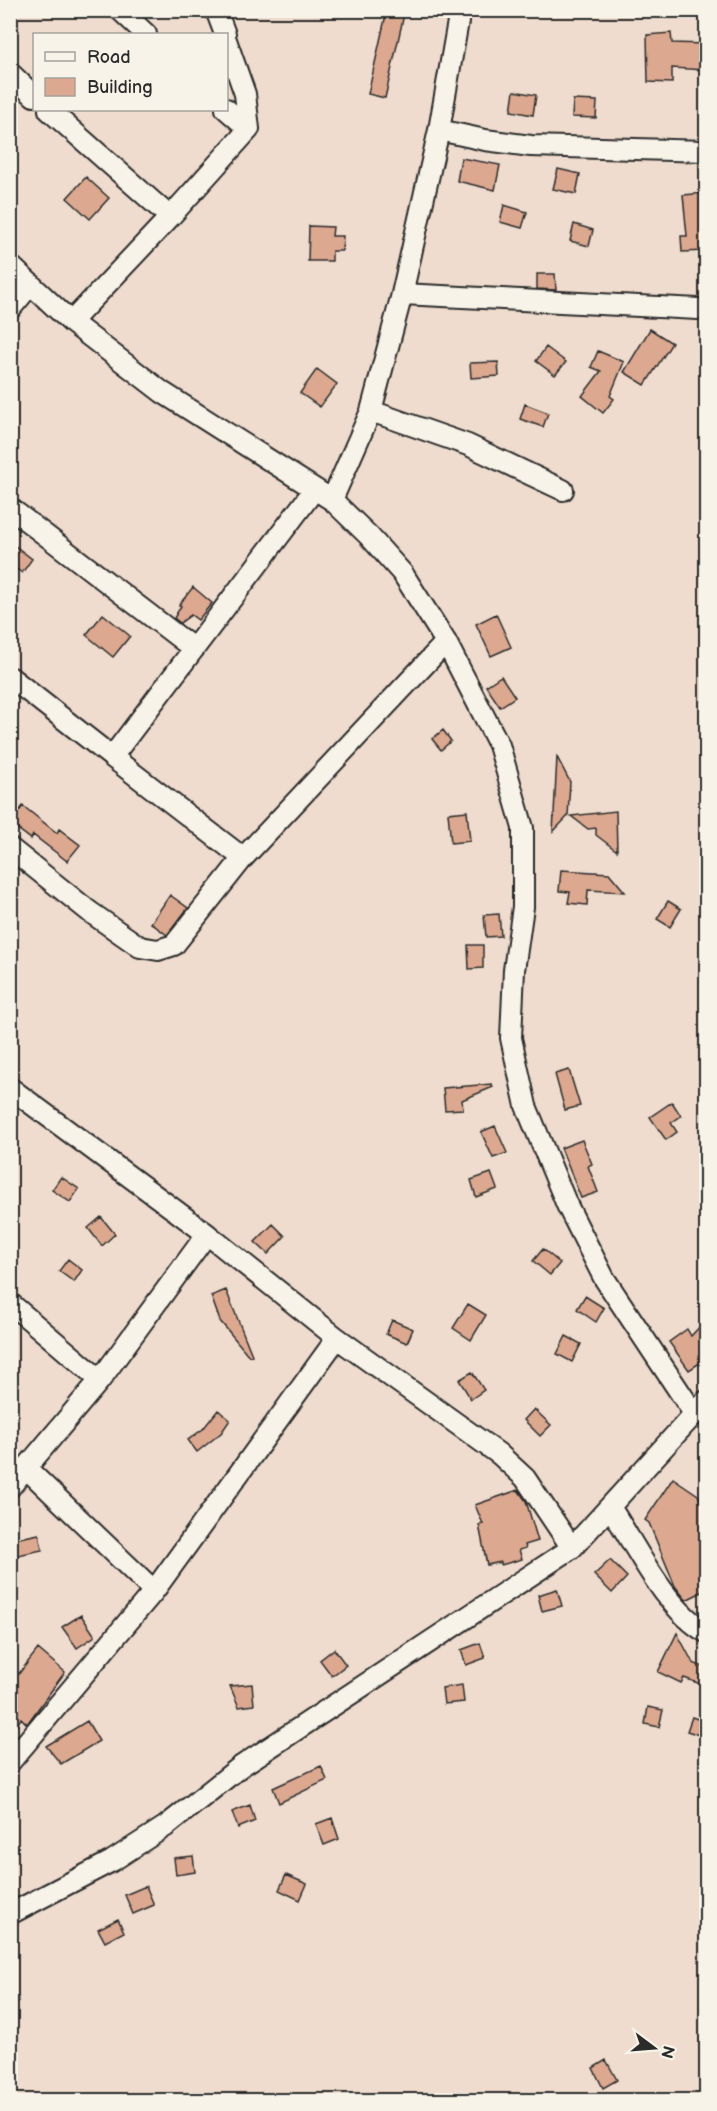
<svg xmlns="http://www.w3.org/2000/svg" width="717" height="2111" font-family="'Balsamiq Sans',sans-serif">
  <rect width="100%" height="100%" fill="#efdcce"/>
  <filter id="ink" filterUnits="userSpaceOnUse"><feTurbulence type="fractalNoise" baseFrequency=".0167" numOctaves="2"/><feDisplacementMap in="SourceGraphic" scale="12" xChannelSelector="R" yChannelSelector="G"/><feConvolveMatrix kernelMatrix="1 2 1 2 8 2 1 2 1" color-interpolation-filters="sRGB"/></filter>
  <g filter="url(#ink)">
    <path fill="#dca890" stroke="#2b2b2b" stroke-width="1.5" d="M 387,10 L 405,10 L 385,98 L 368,94 Z
      M 671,33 L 672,43 L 706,44 L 706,70 L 672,68 L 672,83 L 648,82 L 647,35 Z
      M 514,91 L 536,95 L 533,115 L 511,111 Z
      M 573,100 L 597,101 L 596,118 L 572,117 Z
      M 461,158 L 500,165 L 495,190 L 457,181 Z
      M 558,169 L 580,174 L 576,194 L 553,189 Z
      M 86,177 L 109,198 L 90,219 L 67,198 Z
      M 706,193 L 706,251 L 682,252 L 681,236 L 687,236 L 683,195 Z
      M 504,205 L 527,212 L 522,228 L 500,222 Z
      M 574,224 L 593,230 L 589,246 L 570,241 Z
      M 309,226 L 333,227 L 332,236 L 343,236 L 342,251 L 332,251 L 332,261 L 308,261 Z
      M 537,274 L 555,274 L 556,290 L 537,289 Z
      M 650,329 L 672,343 L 645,385 L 624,372 Z
      M 546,347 L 566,362 L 555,375 L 536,361 Z
      M 598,351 L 624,362 L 610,396 L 614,399 L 603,413 L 582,396 L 601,371 L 591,367 Z
      M 498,362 L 499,376 L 471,378 L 470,363 Z
      M 317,369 L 337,384 L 320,407 L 300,393 Z
      M 525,404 L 548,413 L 543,427 L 520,419 Z
      M 10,542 L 32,559 L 22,573 L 10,564 Z
      M 193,587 L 212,603 L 198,620 L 191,615 L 180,623 L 174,618 L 181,606 L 179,605 Z
      M 103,614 L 130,636 L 113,657 L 86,635 Z
      M 496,614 L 511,647 L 491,656 L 476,624 Z
      M 501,676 L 515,697 L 500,707 L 486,686 Z
      M 443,730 L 451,741 L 441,750 L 432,739 Z
      M 557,757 L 570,782 L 568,816 L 553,832 Z
      M 23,806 L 57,833 L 59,829 L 80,845 L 67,861 L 33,835 L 31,839 L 10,823 Z
      M 467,811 L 470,841 L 451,843 L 448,813 Z
      M 616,811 L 617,851 L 596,835 L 596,828 L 588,829 L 571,816 Z
      M 561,870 L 609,873 L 625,892 L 588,890 L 587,905 L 568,903 L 570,892 L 559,891 Z
      M 170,895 L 188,908 L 167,935 L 151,923 Z
      M 668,901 L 681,909 L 670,927 L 657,919 Z
      M 499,914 L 501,936 L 486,937 L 484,915 Z
      M 468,945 L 483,945 L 483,968 L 469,969 Z
      M 569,1070 L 580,1106 L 565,1110 L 555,1074 Z
      M 492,1084 L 493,1087 L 462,1100 L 463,1109 L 445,1110 L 443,1088 Z
      M 672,1102 L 681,1116 L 671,1123 L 677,1132 L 666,1140 L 650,1117 Z
      M 495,1126 L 507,1153 L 493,1158 L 481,1132 Z
      M 582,1140 L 592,1164 L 588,1166 L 598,1192 L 581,1198 L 561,1148 Z
      M 491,1173 L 497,1189 L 476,1197 L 471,1180 Z
      M 61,1177 L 79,1189 L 70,1202 L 52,1190 Z
      M 101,1217 L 115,1234 L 102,1246 L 88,1228 Z
      M 273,1224 L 285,1236 L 268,1254 L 255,1242 Z
      M 543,1249 L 560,1263 L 550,1275 L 533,1261 Z
      M 68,1259 L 82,1270 L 74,1282 L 59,1271 Z
      M 226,1290 L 252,1355 L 249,1356 L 220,1321 L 211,1296 Z
      M 585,1296 L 604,1308 L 596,1322 L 577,1309 Z
      M 468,1304 L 486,1315 L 471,1340 L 453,1328 Z
      M 392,1320 L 413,1329 L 407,1343 L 386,1334 Z
      M 706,1320 L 706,1359 L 689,1370 L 669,1342 L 687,1329 L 691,1336 Z
      M 566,1336 L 581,1344 L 572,1362 L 557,1354 Z
      M 472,1372 L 484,1390 L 471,1399 L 459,1380 Z
      M 534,1409 L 551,1425 L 540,1436 L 524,1420 Z
      M 218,1410 L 230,1420 L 221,1433 L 197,1452 L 188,1440 L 203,1429 Z
      M 673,1478 L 698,1495 L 706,1510 L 706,1590 L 686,1600 L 675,1586 L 649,1523 L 645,1520 Z
      M 518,1490 L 526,1501 L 538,1541 L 525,1545 L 526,1548 L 519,1550 L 522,1559 L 501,1565 L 501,1562 L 487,1565 L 479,1525 L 483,1524 L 475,1505 Z
      M 39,1534 L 42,1550 L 13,1556 L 10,1540 Z
      M 610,1560 L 627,1577 L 612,1593 L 594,1575 Z
      M 557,1589 L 562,1606 L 542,1611 L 538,1595 Z
      M 81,1615 L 95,1636 L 77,1648 L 62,1627 Z
      M 677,1633 L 693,1663 L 706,1668 L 706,1686 L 684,1678 L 681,1683 L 658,1672 Z
      M 480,1643 L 485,1658 L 466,1665 L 461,1650 Z
      M 38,1649 L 65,1672 L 27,1724 L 21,1718 L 10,1739 L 10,1685 Z
      M 334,1649 L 346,1665 L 332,1676 L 320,1660 Z
      M 252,1684 L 254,1705 L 239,1707 L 230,1686 Z
      M 462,1685 L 464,1702 L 444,1704 L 442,1688 Z
      M 648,1707 L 663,1710 L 659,1727 L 645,1724 Z
      M 692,1717 L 706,1722 L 702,1736 L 687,1731 Z
      M 87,1721 L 99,1741 L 61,1764 L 46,1746 Z
      M 321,1766 L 327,1780 L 279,1803 L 273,1788 Z
      M 250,1805 L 255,1821 L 238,1828 L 232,1812 Z
      M 332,1818 L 339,1839 L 324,1845 L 316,1824 Z
      M 193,1856 L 195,1872 L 176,1875 L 174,1858 Z
      M 286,1875 L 307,1884 L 300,1900 L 279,1890 Z
      M 146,1886 L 154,1905 L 133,1914 L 125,1895 Z
      M 118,1919 L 124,1932 L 105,1942 L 98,1929 Z
      M 606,2060 L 617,2080 L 603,2088 L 593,2068 Z"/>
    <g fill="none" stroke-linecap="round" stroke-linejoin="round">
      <defs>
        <path id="minor" d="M 120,10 L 146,34
          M 216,10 L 225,34
          M 10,73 L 34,96
          M 226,109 L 249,129
          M 49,110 L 170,217 L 71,322
          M 439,130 L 485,140 L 531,146 L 706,151
          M 170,217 L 249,129 L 245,94 L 226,40
          M 10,265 L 71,322 L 162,392 L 332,500 L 369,536 L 403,574 L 446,642 L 499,745 L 523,828 L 523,907 L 514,970 L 511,1038 L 526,1106 L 567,1205 L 604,1278 L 695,1415
          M 402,294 L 698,309
          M 10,309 L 31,284
          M 371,411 L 468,445 L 563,490
          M 332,500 L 371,411 L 402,294 L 439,130 L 460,10
          M 10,508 L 194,649
          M 10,677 L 112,757 L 314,490
          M 112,757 L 243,858
          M 10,848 L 90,912 L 140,947 L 158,950 L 174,945 L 243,858 L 446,642
          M 10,1088 L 207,1234 L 337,1338 L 499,1454 L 525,1478 L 572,1548
          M 10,1303 L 100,1380 L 10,1487
          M 100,1380 L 207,1234
          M 27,1469 L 154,1591
          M 610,1507 C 636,1546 665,1609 706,1632
          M 10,1762 L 154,1591 L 337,1338
          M 10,1914 L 112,1861 L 166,1826 L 240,1767 L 572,1548 L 706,1401"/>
      </defs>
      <use href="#minor" stroke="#2b2b2b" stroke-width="24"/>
      <use href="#minor" stroke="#f7f3e8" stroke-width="20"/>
    </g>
  </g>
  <rect width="717" height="2111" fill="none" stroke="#f7f3e8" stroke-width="36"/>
  <rect x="18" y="18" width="681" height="2075" fill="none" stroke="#2b2b2b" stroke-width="2" filter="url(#ink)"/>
  <rect x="33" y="33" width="195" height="78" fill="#f7f3e8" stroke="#a5a39c" stroke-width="1.5"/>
  <rect x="45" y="52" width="30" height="9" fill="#f7f3e8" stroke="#a5a39c" stroke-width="1.5"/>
  <text x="87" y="63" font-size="18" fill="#2b2b2b">Road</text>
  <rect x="45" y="78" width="30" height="18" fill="#dca890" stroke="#a5a39c" stroke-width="1.5"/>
  <text x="87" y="93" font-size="18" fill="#2b2b2b">Building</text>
  <g transform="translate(654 2048) rotate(106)" stroke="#f7f3e8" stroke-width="4.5" paint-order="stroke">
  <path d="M0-4.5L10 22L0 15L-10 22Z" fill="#2b2b2b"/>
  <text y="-9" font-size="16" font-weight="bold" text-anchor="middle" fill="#2b2b2b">N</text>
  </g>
</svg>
